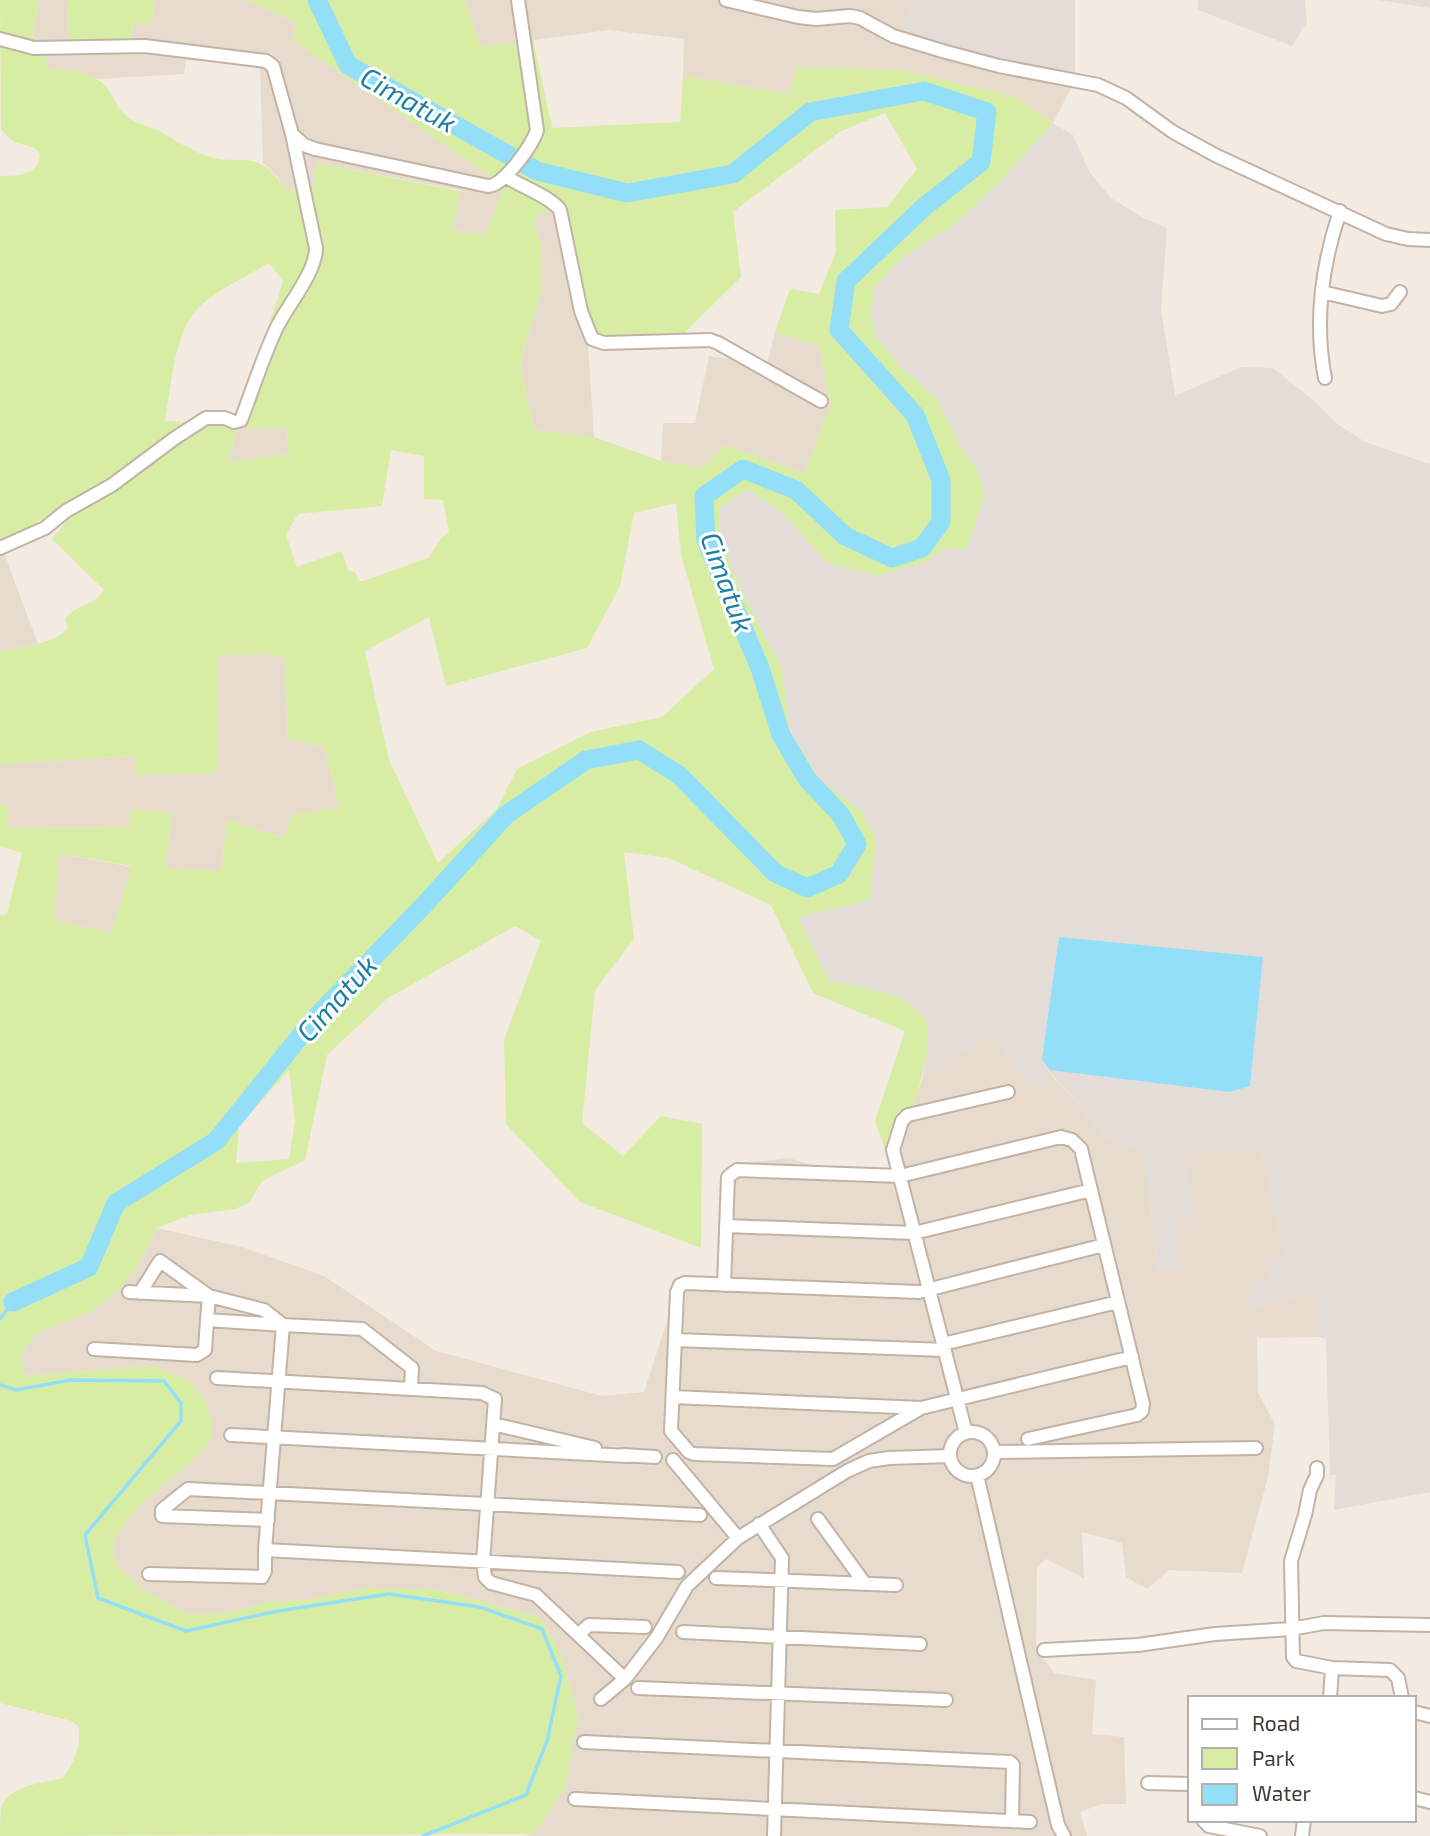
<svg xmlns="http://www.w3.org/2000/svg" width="1430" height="1836" font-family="'Exo 2',sans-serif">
  <rect width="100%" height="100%" fill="#f3eae1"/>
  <path fill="#e7dbce" d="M 38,0 L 68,0 L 69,45 L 131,46 L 133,24 L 152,21 L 154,0 L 246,0 L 295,22 L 294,41 L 504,186 L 486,235 L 452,230 L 460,190 L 317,163 L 314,187 L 286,190 L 277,176 L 263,163 L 260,65 L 186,60 L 184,74 L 99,79 L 80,73 L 47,68 L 31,54 Z
    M 465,0 L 913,0 L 900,35 L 1075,80 L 1053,123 L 1014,96 L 796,67 L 790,94 L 683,76 L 684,39 L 609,30 L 481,47 Z
    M 569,211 L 587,330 L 594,437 L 534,430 L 520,364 L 542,288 L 539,235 L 534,227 L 537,212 Z
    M 775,332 L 819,345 L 831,404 L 804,473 L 725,445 L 702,468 L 661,461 L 663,423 L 695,423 L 709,356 L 767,364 Z
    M 287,427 L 289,454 L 225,462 L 231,453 L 237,428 Z
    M 1,545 L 38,644 L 0,652 L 0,546 Z
    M 217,654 L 269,654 L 285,659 L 288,739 L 325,747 L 339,808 L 291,815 L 284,838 L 227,820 L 221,871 L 165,868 L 172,814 L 130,827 L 7,828 L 7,805 L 0,804 L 0,764 L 135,756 L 135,774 Z
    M 57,853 L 132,867 L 112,933 L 55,921 Z
    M 992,1033 L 1023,1078 L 1047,1070 L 1107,1137 L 1146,1153 L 1157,1272 L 1176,1218 L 1195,1217 L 1182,1154 L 1261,1147 L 1285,1255 L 1252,1308 L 1319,1292 L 1319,1337 L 1257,1338 L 1258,1393 L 1275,1424 L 1268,1477 L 1242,1573 L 1169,1570 L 1147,1589 L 1126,1577 L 1122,1543 L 1082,1532 L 1084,1578 L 1046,1559 L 1037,1567 L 1036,1649 L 1054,1673 L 1096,1680 L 1092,1734 L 1124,1737 L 1126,1804 L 1101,1804 L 1080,1812 L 1087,1836 L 525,1836 L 533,1834 L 578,1714 L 560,1652 L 540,1617 L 434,1589 L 368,1588 L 306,1600 L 267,1602 L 245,1609 L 217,1614 L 190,1615 L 142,1589 L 118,1567 L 112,1545 L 127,1520 L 147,1498 L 190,1463 L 212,1439 L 153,1366 L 25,1376 L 21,1356 L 35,1334 L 139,1264 L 157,1228 L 242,1247 L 324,1276 L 436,1351 L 602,1396 L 644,1392 L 682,1275 L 723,1279 L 733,1164 L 789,1158 L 858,1180 L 892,1169 L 923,1077 Z"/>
  <path fill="#e4dcd6" d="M 913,0 L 1075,0 L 1075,80 L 900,36 Z
    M 1198,0 L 1305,0 L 1307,22 L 1292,46 L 1198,10 Z
    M 1378,0 L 1430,0 L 1430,8 Z
    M 1053,123 L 1073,135 L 1090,173 L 1111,198 L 1143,218 L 1167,228 L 1161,310 L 1175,396 L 1241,367 L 1273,368 L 1315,402 L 1336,423 L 1365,442 L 1430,464 L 1430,1492 L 1334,1510 L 1336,1475 L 1330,1475 L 1326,1339 L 1319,1337 L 1319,1292 L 1252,1308 L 1249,1286 L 1271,1279 L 1267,1261 L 1285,1255 L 1261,1147 L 1182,1155 L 1196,1218 L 1177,1219 L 1179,1272 L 1157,1272 L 1146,1153 L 1107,1137 L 1048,1070 L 1043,1085 L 1023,1078 L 992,1033 L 923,1077 L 927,1037 L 888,994 L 829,981 L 798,917 L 862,812 L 821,781 L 791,734 L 782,668 L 742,592 L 720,541 L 720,507 L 748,489 L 783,514 L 828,563 L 927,561 L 945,548 L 980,475 L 961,448 L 936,398 L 900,366 L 876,337 L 871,315 L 874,286 L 902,258 L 956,223 L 1004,177 Z"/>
  <path fill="#d8eda4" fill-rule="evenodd" d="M 0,0 L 38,0 L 31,53 L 46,56 L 47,68 C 66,71 94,70 107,88 C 115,98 118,111 129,118 C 137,124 149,126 159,131 C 172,138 184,146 197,152 C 237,172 255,141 286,190 L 314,187 L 317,163 L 460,191 L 453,230 L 485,235 L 504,186 L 294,41 L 295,22 L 246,0 L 465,0 L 481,47 L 533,39 L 552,128 L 680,122 L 683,76 L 790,94 L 796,67 L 901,70 L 1014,96 L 1053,123 L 1004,177 L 956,223 L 902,258 L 874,287 L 871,315 L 876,337 L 900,366 L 936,398 L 961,448 L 980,475 L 984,496 L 966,550 L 945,548 L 927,561 L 877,576 L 828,563 L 783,514 L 748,489 L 720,507 L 720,541 L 742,592 L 782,668 L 791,734 L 821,781 L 862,812 L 876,838 L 870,900 L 798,917 L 829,981 C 856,987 888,989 912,1006 C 916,1009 924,1017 926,1022 C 937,1050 902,1139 892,1169 L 875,1121 L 905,1031 L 813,993 L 771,905 L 669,858 L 624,852 L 634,939 L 595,990 L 582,1123 L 623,1156 L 661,1116 L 702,1124 L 701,1248 L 580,1202 L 506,1124 L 504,1040 L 541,941 L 515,926 L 388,998 L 327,1055 L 305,1160 L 262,1181 L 249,1202 L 236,1209 L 190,1215 L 157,1228 L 139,1264 L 119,1290 L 92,1311 L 35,1334 L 21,1356 L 25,1376 L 153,1366 L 190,1381 L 205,1401 L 212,1419 L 212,1439 L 190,1463 L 147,1498 L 127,1520 L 112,1545 L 118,1567 L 142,1589 L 190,1615 L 217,1614 L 245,1609 L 267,1602 L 306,1600 L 368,1588 L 434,1589 L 540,1617 L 560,1652 L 578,1714 L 566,1787 L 533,1834 L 0,1836 C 0,1827 0,1817 1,1808 C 9,1785 43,1783 63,1778 C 75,1762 80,1748 79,1727 L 72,1721 L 0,1703 L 0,915 L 7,914 L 22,853 L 0,846 L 0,804 L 7,804 L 7,828 L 129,827 L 131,809 L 172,813 L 165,868 L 221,871 L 227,820 L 283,838 L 291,815 L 339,808 L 325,747 L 288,739 L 285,659 L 269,654 L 217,655 L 218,773 L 135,775 L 135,756 L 0,764 L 0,652 C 18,648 58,643 68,628 L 65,620 C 73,604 96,606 104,590 L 52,539 L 67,521 L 58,511 L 55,511 L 0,546 L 0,176 C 18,176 38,176 40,154 L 35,148 L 14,142 L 1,130 ZM 885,113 L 917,169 L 887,207 L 835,210 L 836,252 L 819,294 L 790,289 L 775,332 L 819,346 L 831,404 L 804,473 L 725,445 L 702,468 L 661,461 L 594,437 L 534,430 L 520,364 L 542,288 L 542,249 L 539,235 L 534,227 L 538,212 L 569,211 L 587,330 L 604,343 L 678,339 L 741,277 L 733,212 L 841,131 ZM 269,263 L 283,281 L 237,427 L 228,422 L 208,423 L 165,421 C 171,387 174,331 199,307 C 219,289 246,277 269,263 ZM 237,428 L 287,428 L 289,454 L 226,462 L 231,453 ZM 391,450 L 424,456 L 424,499 L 443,500 L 449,532 L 442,537 L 428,558 L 363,581 L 359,581 L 355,572 L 348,571 L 342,551 L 297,567 L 286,535 L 298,514 L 382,506 ZM 676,503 L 681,555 L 714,669 L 662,717 L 591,732 L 517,769 L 497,809 L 438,863 L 389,760 L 365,651 L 429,617 L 446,686 L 587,648 L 620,586 L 634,513 ZM 58,853 L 131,866 L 112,933 L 55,921 ZM 289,1070 L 295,1121 L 289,1159 L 236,1163 L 239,1126 Z
    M 68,0 L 154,0 L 152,22 L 133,24 L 131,46 L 69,45 Z"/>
  <path fill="#94dff8" d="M 1059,937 L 1263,957 L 1250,1086 L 1230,1092 L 1050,1070 L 1042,1059 Z"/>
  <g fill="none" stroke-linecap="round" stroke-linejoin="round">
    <path stroke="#94dff8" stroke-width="3.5" d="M 0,1319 L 13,1302
      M 0,1385 L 16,1390 L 71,1380 L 164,1381 L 181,1403 L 181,1421 L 85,1535 L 98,1598 L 186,1631 L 278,1611 L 389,1594 L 480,1607 L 542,1629 L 561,1676 L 547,1741 L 526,1795 L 423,1836"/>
    <path stroke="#94dff8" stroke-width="19" d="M 13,1302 L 89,1267 L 116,1203 L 216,1141 L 314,1019 L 424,905 L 506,815 L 586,760 L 639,750 L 679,775 L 775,873 L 807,888 L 839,874 L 857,844 L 841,815 L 807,779 L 781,735 L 760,668 L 706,540 L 704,496 L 743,469 L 796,490 L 845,536 L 892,558 L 922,548 L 941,522 L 941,480 L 915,415 L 839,330 L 846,281 L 924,207 L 981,162 L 987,112 L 924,91 L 810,112 L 733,174 L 627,193 L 537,171 L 348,65 L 317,0"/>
    <defs>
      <path id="street" d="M 726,0 L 798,17 L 816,19 L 850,16 L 860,18 L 893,36 L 946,52 L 999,66 L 1098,85 L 1126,98 L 1173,132 L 1217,156 L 1386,234 L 1408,239 L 1430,240
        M 0,39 L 34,48 L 145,46 L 266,61 L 273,66 L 292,134 L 316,248 C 316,272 288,305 277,327 C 263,356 253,389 241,420 L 234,422 L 225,418 L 206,418 L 175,438 L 112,485 L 66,511 L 45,528 L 0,548
        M 292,134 L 304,145 L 315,149 L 488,186 C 503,187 533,144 537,130 L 518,0
        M 505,176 C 520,186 551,197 560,210 L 581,311 L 592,339 L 604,343 L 710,340 L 718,343 L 821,401
        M 1322,292 L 1382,306 L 1391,304 L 1400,292
        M 1325,378 C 1314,322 1322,265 1340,211
        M 726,1226 L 914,1233 L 1091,1190
        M 724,1285 L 728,1177 L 737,1170 L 900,1176 L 1061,1137 L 1072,1140 L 1081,1149 L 1143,1404 L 1142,1411 L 1137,1415 L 1028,1439
        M 129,1292 L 209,1296 L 264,1310 L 283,1325 L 362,1329 L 412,1368 L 411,1389
        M 140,1293 L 160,1261 L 209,1296 L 207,1320 L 283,1325 L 265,1550 L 678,1572
        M 675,1340 L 945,1350
        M 943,1344 L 1118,1302
        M 94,1349 L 197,1355 L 205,1350 L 207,1320
        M 217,1378 L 482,1393 L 495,1399 L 483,1562 L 485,1577 L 491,1583 L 536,1595 L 625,1679
        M 673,1397 L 921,1408 L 1132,1357
        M 921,1408 L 833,1459 L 694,1454 L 689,1452 L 671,1431 L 677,1292 L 680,1285 L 685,1283 L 919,1292 L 1104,1245
        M 493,1424 L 595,1448
        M950 1454a22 22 0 1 1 44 0a22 22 0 1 1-44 0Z
        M 966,1433 L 893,1150 L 902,1121 L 908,1115 L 1008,1092
        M 231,1435 L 628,1456
        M 994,1452 L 1256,1448
        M 623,1455 L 655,1457
        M 673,1460 L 738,1538
        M 1317,1468 L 1317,1475 L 1310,1490 L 1305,1515 L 1291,1561 L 1293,1657 L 1296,1661 L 1332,1668 L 1390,1670 L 1398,1678 L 1402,1698
        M 977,1475 L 1058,1825 L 1064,1836
        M 818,1519 L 865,1584
        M 268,1520 L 162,1516 L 162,1510 L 188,1489 L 700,1515
        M 759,1524 L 782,1558 L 774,1836
        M 149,1574 L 262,1577 L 265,1571 L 265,1550
        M 716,1578 L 896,1585
        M 683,1632 L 920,1644
        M 579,1634 L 589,1625 L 645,1627
        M 1044,1650 L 1138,1645 L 1215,1634 L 1291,1629 L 1324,1623 L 1430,1625
        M 638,1688 L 946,1700
        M 1330,1698 L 1332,1668
        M 601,1699 L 625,1679 L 657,1637 L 687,1586 L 738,1538 L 847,1471 L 869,1461 L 889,1458 L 950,1456
        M 1414,1712 L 1430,1716
        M 584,1742 L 1010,1762 L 1013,1765 L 1012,1821
        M 1148,1783 L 1190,1784
        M 1414,1798 L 1430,1802
        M 575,1799 L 1030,1822
        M 1203,1820 L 1209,1826 L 1260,1836
        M 1302,1836 L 1304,1820"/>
    </defs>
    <use href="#street" stroke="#c1b3a5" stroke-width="16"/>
    <use href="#street" stroke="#fff" stroke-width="12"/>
  </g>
  <g text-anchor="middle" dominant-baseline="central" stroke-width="6" stroke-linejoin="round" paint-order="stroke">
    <g font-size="28" font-style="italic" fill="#1e7fa2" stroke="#fff">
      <text transform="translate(409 99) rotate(29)">Cimatuk</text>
      <text transform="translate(728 582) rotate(70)">Cimatuk</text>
      <text transform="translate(336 998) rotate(-48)">Cimatuk</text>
    </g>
  </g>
  <rect x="1188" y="1696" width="228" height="126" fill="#ffffff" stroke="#b4b0ad" stroke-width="2"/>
  <rect x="1202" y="1719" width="35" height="10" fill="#ffffff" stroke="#b4b0ad" stroke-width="2"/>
  <text x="1252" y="1731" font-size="21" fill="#443a31">Road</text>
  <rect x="1202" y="1748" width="35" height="21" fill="#d8eda4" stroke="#b4b0ad" stroke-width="2"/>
  <text x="1252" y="1766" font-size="21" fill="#443a31">Park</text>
  <rect x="1202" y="1784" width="35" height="21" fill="#94dff8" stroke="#b4b0ad" stroke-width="2"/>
  <text x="1252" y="1801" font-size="21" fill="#443a31">Water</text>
</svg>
